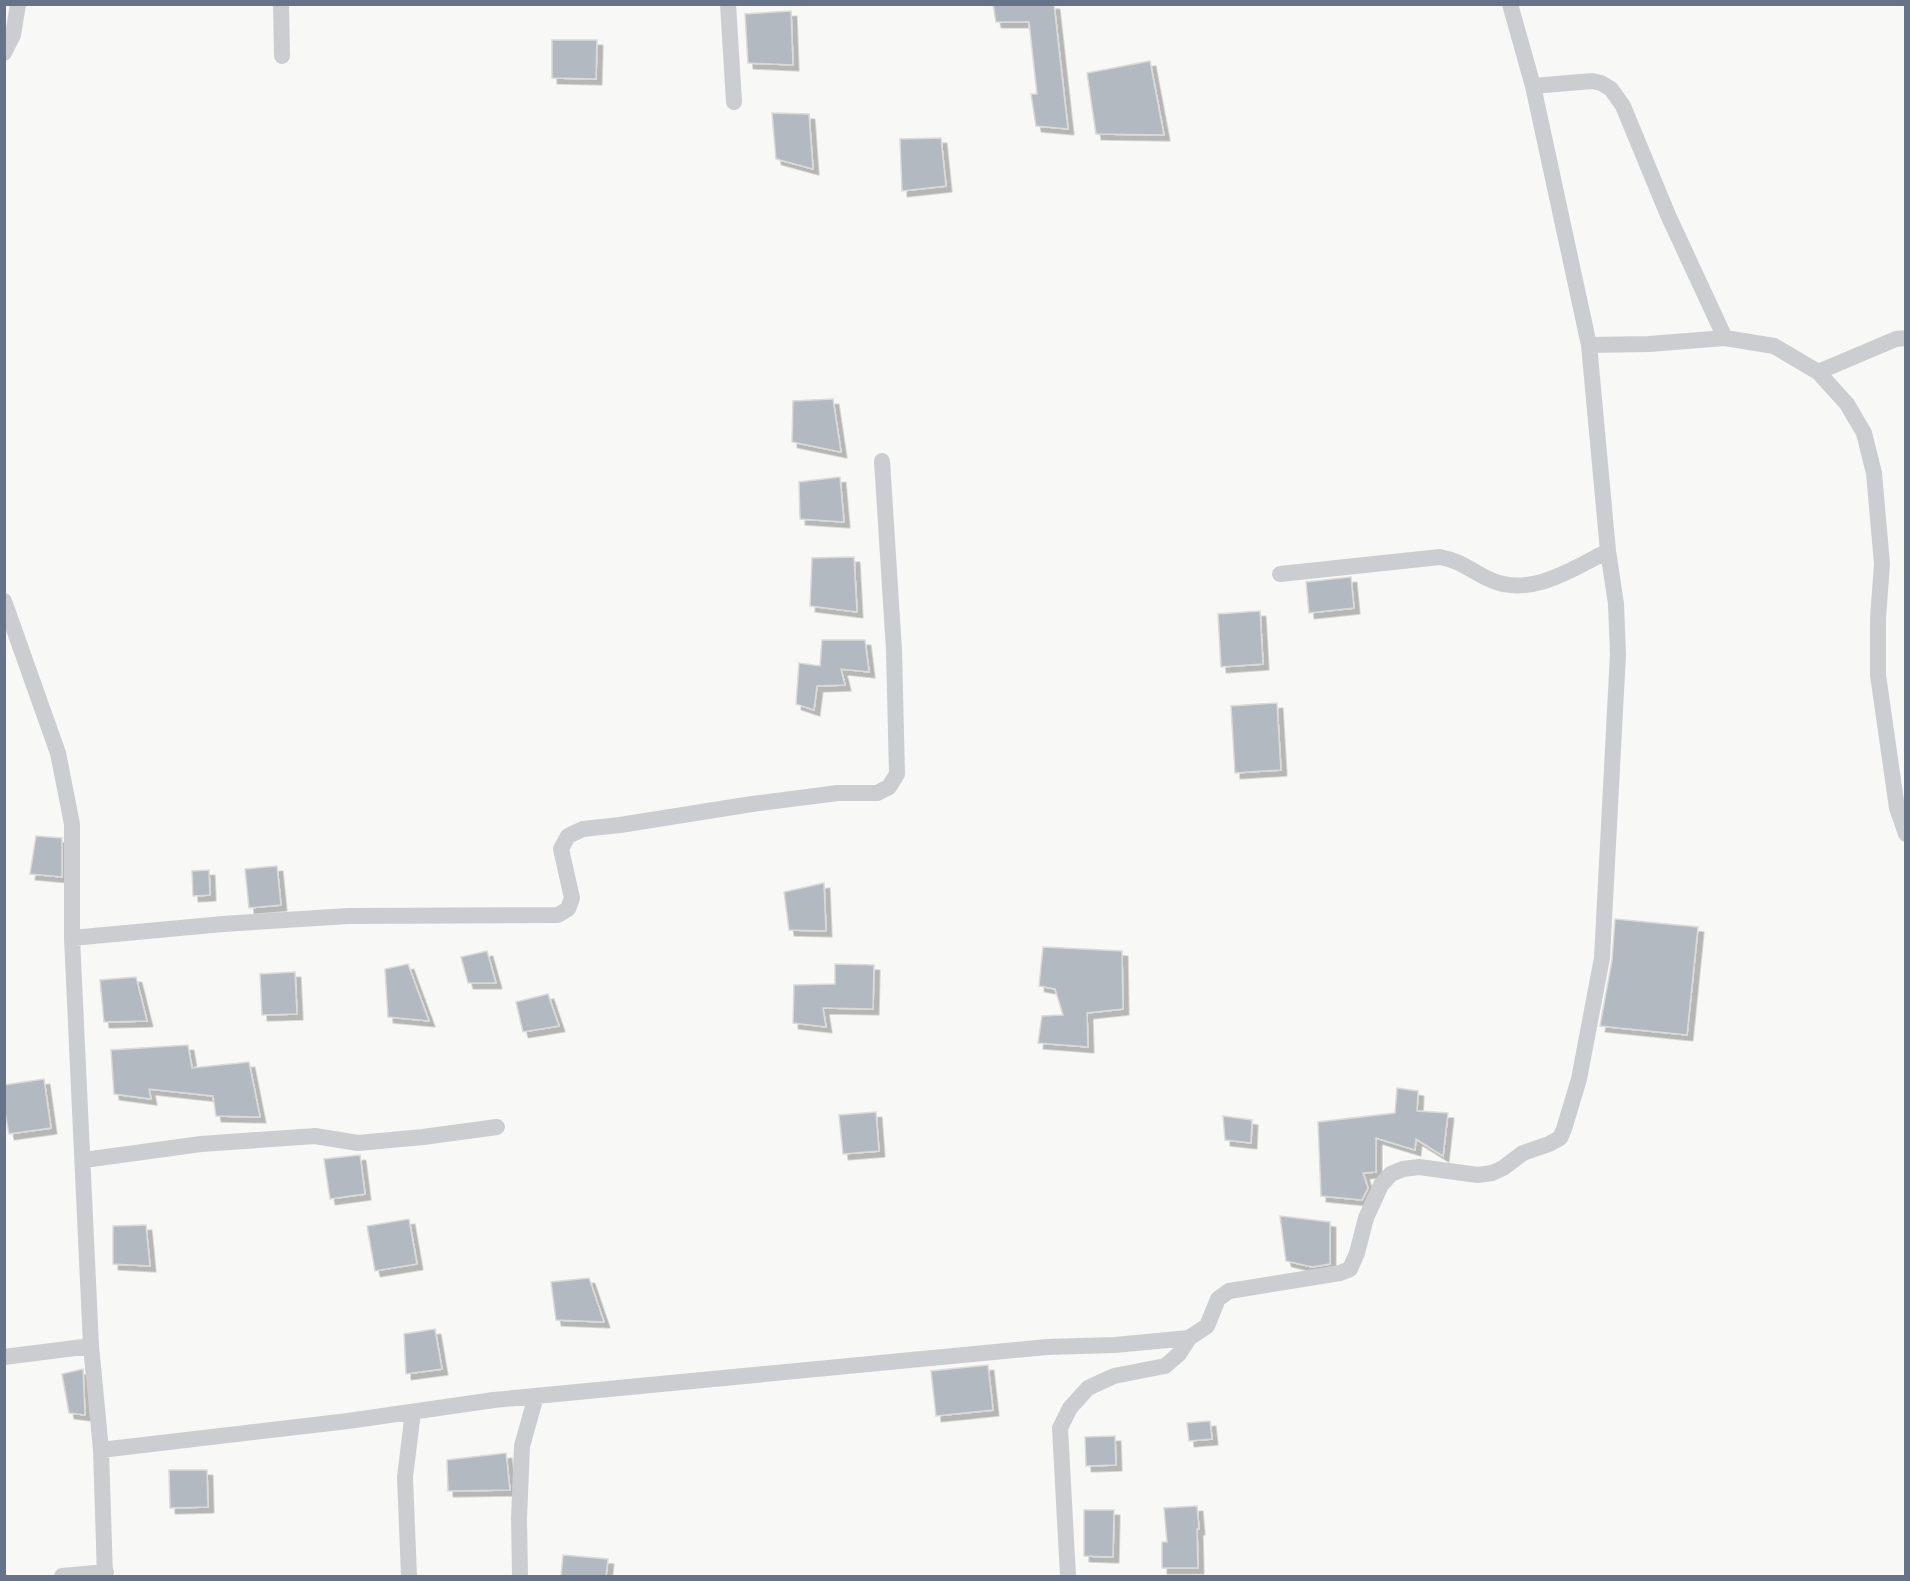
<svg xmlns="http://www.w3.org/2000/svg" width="1910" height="1581" font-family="Quicksand,sans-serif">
  <defs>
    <filter id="shadow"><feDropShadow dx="5.5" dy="5.5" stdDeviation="0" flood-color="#0004"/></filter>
  </defs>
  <rect width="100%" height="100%" fill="#f8f8f6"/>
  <path fill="#b3b9c0" stroke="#dadad8" stroke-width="1.5" filter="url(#shadow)" d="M 993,4 L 1054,4 L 1068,129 L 1036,126 L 1031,94 L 1037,94 L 1029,22 L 996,22 Z
    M 791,11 L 793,65 L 748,63 L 745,14 Z
    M 552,40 L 597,40 L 596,79 L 552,78 Z
    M 1150,61 L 1164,135 L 1096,134 L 1087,73 Z
    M 772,113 L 809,114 L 813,169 L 776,159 Z
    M 941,138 L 946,186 L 902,191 L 900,139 Z
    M 833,399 L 841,452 L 792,442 L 793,401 Z
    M 840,477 L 844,522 L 800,519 L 799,482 Z
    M 854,557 L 857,612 L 810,606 L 812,558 Z
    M 1351,577 L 1354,608 L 1309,613 L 1306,582 Z
    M 1260,611 L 1263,664 L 1221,667 L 1218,614 Z
    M 822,640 L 865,640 L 869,672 L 841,669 L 845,685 L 817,686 L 814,710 L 796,704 L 799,663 L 820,666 Z
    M 1277,703 L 1281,770 L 1235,773 L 1231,706 Z
    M 36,836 L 62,838 L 62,877 L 30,874 Z
    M 277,866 L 281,905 L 249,908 L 245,869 Z
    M 209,870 L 210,895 L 193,896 L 192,871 Z
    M 824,883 L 826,931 L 789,930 L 784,892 Z
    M 1615,919 L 1698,927 L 1687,1035 L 1600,1026 L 1612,960 Z
    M 1043,947 L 1122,951 L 1123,1009 L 1087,1013 L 1088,1047 L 1038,1043 L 1042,1016 L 1063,1015 L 1055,989 L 1039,986 Z
    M 487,951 L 496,983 L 468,983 L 461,957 Z
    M 408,964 L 429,1021 L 388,1017 L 385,969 Z
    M 835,964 L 874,965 L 873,1009 L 823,1008 L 826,1027 L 793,1023 L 794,985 L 835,984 Z
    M 295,972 L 297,1014 L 262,1015 L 260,974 Z
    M 136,977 L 147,1021 L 104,1022 L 100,980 Z
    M 548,994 L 559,1026 L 523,1032 L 516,1002 Z
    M 188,1045 L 192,1068 L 249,1062 L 260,1117 L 216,1116 L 213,1096 L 149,1089 L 151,1099 L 114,1094 L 111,1050 Z
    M 44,1079 L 51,1128 L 9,1134 L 4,1107 L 4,1085 Z
    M 1397,1088 L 1418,1091 L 1417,1111 L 1448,1113 L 1443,1156 L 1416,1139 L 1415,1150 L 1376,1138 L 1376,1172 L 1363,1173 L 1368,1188 L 1362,1200 L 1321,1196 L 1318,1122 L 1395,1113 Z
    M 876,1112 L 879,1151 L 843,1154 L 839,1115 Z
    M 1223,1116 L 1252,1120 L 1251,1143 L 1225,1140 Z
    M 360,1155 L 365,1194 L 330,1199 L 324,1159 Z
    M 1280,1216 L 1330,1222 L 1330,1264 L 1312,1267 L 1286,1261 Z
    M 409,1219 L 417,1264 L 375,1271 L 367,1226 Z
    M 146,1225 L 150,1266 L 113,1264 L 113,1226 Z
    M 589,1278 L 604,1322 L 556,1320 L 551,1282 Z
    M 435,1329 L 442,1369 L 406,1374 L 404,1334 Z
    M 988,1365 L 993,1410 L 936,1416 L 931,1371 Z
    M 83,1369 L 85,1415 L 69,1413 L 62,1374 Z
    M 1210,1421 L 1212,1439 L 1189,1441 L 1187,1423 Z
    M 1115,1436 L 1116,1465 L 1086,1466 L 1085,1437 Z
    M 506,1453 L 510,1490 L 448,1491 L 447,1460 Z
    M 169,1470 L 207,1470 L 208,1507 L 170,1508 Z
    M 1197,1506 L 1199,1529 L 1197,1529 L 1198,1568 L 1162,1568 L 1162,1542 L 1167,1542 L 1164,1508 Z
    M 1084,1510 L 1114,1510 L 1113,1557 L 1084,1556 Z
    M 563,1555 L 608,1559 L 606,1576 L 561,1576 Z"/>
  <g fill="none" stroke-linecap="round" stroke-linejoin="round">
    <path stroke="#cbcdd1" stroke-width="16" d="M 281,4 L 282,56
      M 728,4 L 734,102
      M 4,53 L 13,35 L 18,4
      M 1533,86 L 1592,81 L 1601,83 L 1611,89 L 1623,106 L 1668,215 L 1725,338
      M 1589,345 L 1649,344 L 1725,338 L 1774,346 L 1818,372 L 1847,404 L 1864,433 L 1874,473 L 1882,564 L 1878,618 L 1878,675 L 1897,808 L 1906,834
      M 1818,372 L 1896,339 L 1906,338
      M 1280,574 L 1440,557 C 1462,561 1472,572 1491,580 C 1531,598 1574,568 1608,551
      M 4,601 L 58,753 L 72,824 L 72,938 L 91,1346 L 101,1450 L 105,1576
      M 72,938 L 223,924 L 348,916 L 558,915 L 568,909 L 572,898 L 561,849 L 568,836 L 583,829 L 620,825 L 752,804 L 838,793 L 877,793 L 889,787 L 897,774 L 894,650 L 882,461
      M 84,1160 L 201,1144 L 315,1136 L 358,1143 L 423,1137 L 497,1127
      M 4,1357 L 91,1346
      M 101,1450 L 348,1421 L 494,1400 L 1047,1347 L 1115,1345 L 1189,1338
      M 62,1576 L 106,1572
      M 409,1576 L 405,1477 L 413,1412
      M 520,1576 L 519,1518 L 522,1446 L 536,1396
      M 1068,1576 L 1060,1428 L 1070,1408 L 1088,1388 L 1114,1376 L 1165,1366 L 1179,1354 L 1189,1338 L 1207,1326 L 1218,1299 L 1229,1291 L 1340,1273 L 1350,1269 L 1357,1253 L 1366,1218 L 1381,1185 L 1391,1174 L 1403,1169 L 1419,1167 L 1478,1175 L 1492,1173 L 1503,1168 L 1523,1153 L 1549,1144 L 1560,1138 L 1564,1129 L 1579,1079 L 1602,958 L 1618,654 L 1616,604 L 1608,551 L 1589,345 L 1533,86 L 1510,4"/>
  </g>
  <rect width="1910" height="1581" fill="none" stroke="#667388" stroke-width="12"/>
</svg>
